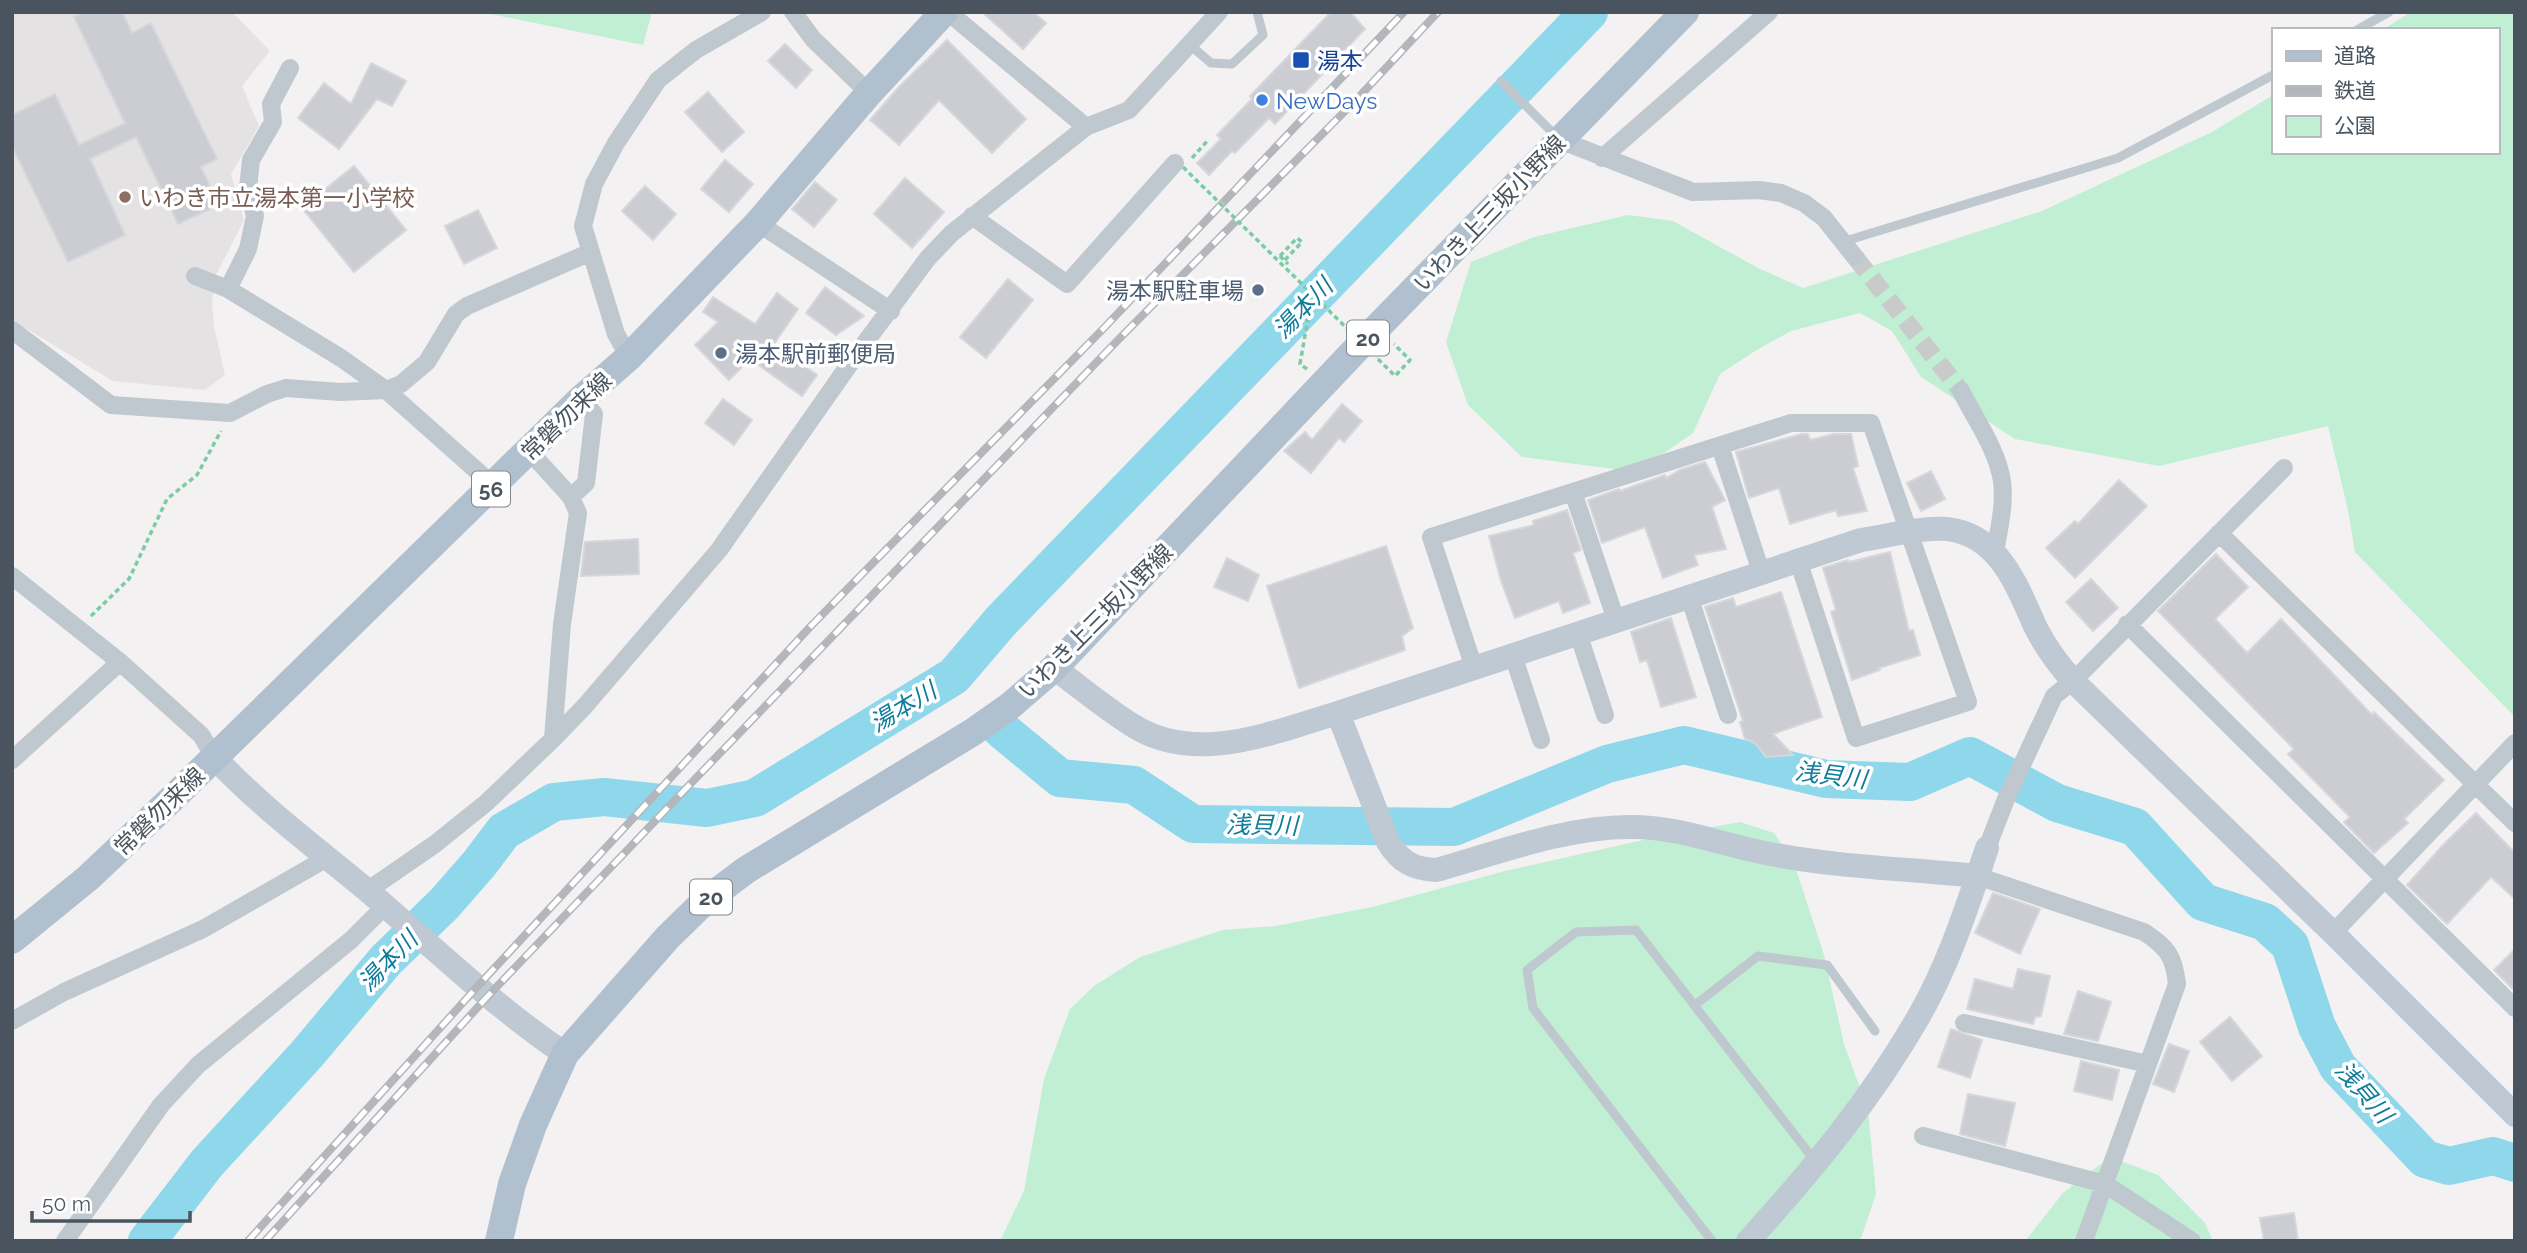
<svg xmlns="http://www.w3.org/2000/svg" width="2527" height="1253" font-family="Raleway,'Noto Sans JP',sans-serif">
  <rect width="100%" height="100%" fill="#f3f1f1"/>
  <path fill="#e4e2e3" d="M 12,12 L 232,12 L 270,51 L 242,86 L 259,126 L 231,174 L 244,220 L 216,275 L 212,302 L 214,326 L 225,375 L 205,390 L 113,381 L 12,320 Z"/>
  <path fill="#c1efd3" d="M 481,12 L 652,12 L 643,45 Z
    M 2411,12 L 2515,12 L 2515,717 L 2355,552 L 2348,510 L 2328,426 L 2159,466 L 2015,439 L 1921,377 L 1892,331 L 1860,313 L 1791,331 L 1755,351 L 1720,374 L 1693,433 L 1637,472 L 1522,457 L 1468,405 L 1446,342 L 1471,262 L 1534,237 L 1628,215 L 1673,221 L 1758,268 L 1803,288 L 2042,211 L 2212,132 L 2273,95 L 2273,152 L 2497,152 L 2497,30 L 2382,30 Z
    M 1740,822 L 1774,833 L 1794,863 L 1824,955 L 1844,1044 L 1868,1110 L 1876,1194 L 1860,1241 L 1000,1241 L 1024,1191 L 1044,1079 L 1070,1009 L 1094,986 L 1140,957 L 1223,930 L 1276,926 L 1372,907 L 1505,871 L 1661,836 Z
    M 2110,1157 L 2158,1175 L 2205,1223 L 2213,1241 L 2025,1241 L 2063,1193 Z"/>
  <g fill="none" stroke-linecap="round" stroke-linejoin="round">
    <path stroke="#8fd7eb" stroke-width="38" d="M 1002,730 L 1060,778 L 1134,785 L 1193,824 L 1454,827 L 1607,764 L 1684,745 L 1826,779 L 1910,782 L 1970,756 L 2057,803 L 2135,827 L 2203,902 L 2265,922 L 2290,945 L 2317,1027 L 2338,1067 L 2425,1159 L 2449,1166 L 2493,1156 L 2515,1163
      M 147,1241 L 207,1163 L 307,1054 L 386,960 L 444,904 L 479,864 L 504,831 L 554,802 L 604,797 L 707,808 L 755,798 L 954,676 L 1001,621 L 1589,12"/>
  </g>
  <path fill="#cbcdd3" stroke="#d5d7dc" stroke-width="2" d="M 84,12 L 122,12 L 132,33 L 151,23 L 217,159 L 201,167 L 219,205 L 178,224 L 136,137 L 90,159 L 125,235 L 68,262 L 12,146 L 12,115 L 55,94 L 79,145 L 125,123 L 74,17 Z
    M 982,12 L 1033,12 L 1046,23 L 1023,49 Z
    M 1331,12 L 1350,12 L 1365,29 L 1275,124 L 1269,118 L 1235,153 L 1232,151 L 1209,175 L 1197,163 L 1221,139 L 1217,135 L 1252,99 L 1250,96 Z
    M 947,40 L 1026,119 L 992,153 L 939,100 L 899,145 L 870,120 L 899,87 Z
    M 785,44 L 812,70 L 796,88 L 768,61 Z
    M 371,63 L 406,81 L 392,106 L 377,99 L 339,149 L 298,118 L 324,83 L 351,104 Z
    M 708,92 L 744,132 L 722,152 L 685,112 Z
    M 725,160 L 753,184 L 729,212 L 701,189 Z
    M 354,166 L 406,230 L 354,272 L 302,208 Z
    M 905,178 L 944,212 L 912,248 L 874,214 Z
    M 815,182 L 837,200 L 814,227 L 792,209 Z
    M 645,186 L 676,214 L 653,240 L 622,211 Z
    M 478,210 L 497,248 L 464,264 L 445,226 Z
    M 1008,279 L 1033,300 L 986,358 L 960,337 Z
    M 825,287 L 864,316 L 836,335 L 806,313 Z
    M 777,293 L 798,309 L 774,344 L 817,375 L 802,396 L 750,359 L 729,380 L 695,345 L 718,322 L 703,312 L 713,297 L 755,324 Z
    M 723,399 L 752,420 L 734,445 L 705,423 Z
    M 1342,404 L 1362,421 L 1344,442 L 1339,438 L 1311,473 L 1284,451 L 1305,432 L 1312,440 Z
    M 1802,434 L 1808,434 L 1810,440 L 1834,434 L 1851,434 L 1858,466 L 1853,468 L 1867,511 L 1838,516 L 1836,510 L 1790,524 L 1779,488 L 1749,498 L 1736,452 Z
    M 1705,462 L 1725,500 L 1712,507 L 1726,549 L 1694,555 L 1698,565 L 1663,578 L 1645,527 L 1602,543 L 1588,500 L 1619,489 L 1620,491 L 1665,475 L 1666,478 L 1680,470 Z
    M 1931,471 L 1945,499 L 1921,511 L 1907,483 Z
    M 2119,480 L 2147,506 L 2075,578 L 2046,548 L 2075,521 L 2078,524 Z
    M 1567,510 L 1581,550 L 1573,553 L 1590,603 L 1563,613 L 1559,601 L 1515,618 L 1501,581 L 1489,536 L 1534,525 L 1533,521 Z
    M 638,539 L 639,574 L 581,576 L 585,542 Z
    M 1386,546 L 1413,628 L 1402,636 L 1405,650 L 1299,688 L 1267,586 Z
    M 1890,552 L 1909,631 L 1913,630 L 1920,655 L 1879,668 L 1880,670 L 1852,680 L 1831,612 L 1836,610 L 1823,568 L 1848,560 L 1849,562 Z
    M 2216,554 L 2248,587 L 2215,619 L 2247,653 L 2281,619 L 2372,715 L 2374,712 L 2444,780 L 2404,819 L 2408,823 L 2374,853 L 2344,822 L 2350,817 L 2288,754 L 2294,749 L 2158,611 Z
    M 1227,558 L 1259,575 L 1248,601 L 1214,587 Z
    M 2091,579 L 2118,608 L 2093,631 L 2066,602 Z
    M 1781,592 L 1822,717 L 1773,734 L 1793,755 L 1766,757 L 1755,743 L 1745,739 L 1740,722 L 1743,721 L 1705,607 L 1733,598 L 1736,607 Z
    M 1671,618 L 1696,697 L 1661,707 L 1647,660 L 1640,662 L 1631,632 Z
    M 2476,813 L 2515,853 L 2515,899 L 2491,877 L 2447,924 L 2407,885 L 2443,845 Z
    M 1993,893 L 2040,909 L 2020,954 L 1975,933 Z
    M 2515,949 L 2515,991 L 2494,970 Z
    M 2018,969 L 2050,976 L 2041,1016 L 2035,1017 L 2033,1024 L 1967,1009 L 1975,979 L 2013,989 Z
    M 2078,991 L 2111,1002 L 2098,1041 L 2064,1034 Z
    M 2230,1017 L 2262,1056 L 2232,1081 L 2200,1042 Z
    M 1951,1029 L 1982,1040 L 1970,1078 L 1938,1067 Z
    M 2169,1044 L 2189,1051 L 2174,1092 L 2153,1084 Z
    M 2081,1061 L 2119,1070 L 2112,1100 L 2074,1091 Z
    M 1968,1094 L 2015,1103 L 2005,1146 L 1960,1134 Z
    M 2294,1213 L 2298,1241 L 2264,1241 L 2260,1218 Z"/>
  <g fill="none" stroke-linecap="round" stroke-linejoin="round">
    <path stroke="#c8cacc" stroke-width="18" stroke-dasharray="18 9" stroke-linecap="butt" d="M 1855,257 L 1961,391"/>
    <path stroke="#7acca4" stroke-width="3.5" stroke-dasharray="5 3.5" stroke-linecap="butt" d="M 1192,158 L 1209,139
      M 1280,256 L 1288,264
      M 1378,359 L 1395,376 L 1410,360 L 1394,344
      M 1307,369 L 1300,364 L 1312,295
      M 91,616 L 129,579 L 167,499 L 197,475 L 221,431"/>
    <path stroke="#bfc8cf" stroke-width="9" d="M 2357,30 L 2389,12
      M 1189,44 L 1211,63 L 1232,64 L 1263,35 L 1257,12
      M 1501,81 L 1557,137
      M 1842,242 L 2118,158 L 2273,75
      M 1695,1005 L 1758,956 L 1827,965 L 1875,1031
      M 1712,1241 L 1533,1008 L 1527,970 L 1576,932 L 1636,930 L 1815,1161"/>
    <path stroke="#bfc8cf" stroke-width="18" d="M 793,12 L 813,39 L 869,93
      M 948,12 L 1086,127
      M 1560,140 L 1693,192 L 1759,190 L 1781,193 L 1804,203 L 1824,218 L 1855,257
      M 1602,158 L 1769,12
      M 972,216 L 1067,284 L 1175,163
      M 758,223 L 891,311
      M 195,276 L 228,289 L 341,358 L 386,390 L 494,486
      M 228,289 L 248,249 L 255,216 L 248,188 L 251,160 L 273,122 L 271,104 L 290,68
      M 12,330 L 111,405 L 230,413 L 267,394 L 286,388 L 340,392 L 386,390 L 401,384 L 427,362 L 456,314 L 467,306 L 591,252
      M 629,357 L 616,334 L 583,226 L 594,184 L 616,143 L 658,80 L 696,50 L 762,12
      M 1961,391 C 1975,419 1997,449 2002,481 C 2005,505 1999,529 1995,552
      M 1720,446 L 1761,572
      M 530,452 L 571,497 L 578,513 L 562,624 L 553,739
      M 1573,492 L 1616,620
      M 571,497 L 586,483 L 594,414 L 581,399
      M 2219,533 L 2515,823
      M 12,576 L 120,662 L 201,735 L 215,758
      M 1689,596 L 1728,715
      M 2127,624 L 2515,1008
      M 1578,633 L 1605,715
      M 1513,655 L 1541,740
      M 1474,668 L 1431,537 L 1791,423 L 1871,423 L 1968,702 L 1856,738 L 1798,560
      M 12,760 L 120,662
      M 1987,848 L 2006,799 L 2054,696 L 2073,681 L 2284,468
      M 1977,876 L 2144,932 C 2167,947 2174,956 2177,984 L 2084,1241
      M 367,891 L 435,844 L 486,803 L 553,739 L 584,707 L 719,550 L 856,355 L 928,258 L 952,233 L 1086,127 L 1129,110 L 1219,12
      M 2333,933 L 2515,743
      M 12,1021 L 64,992 L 203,929 L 327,858
      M 1964,1023 L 2148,1064
      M 1923,1136 L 2105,1184 L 2192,1241
      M 65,1241 L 161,1105 L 198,1065 L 351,940 L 385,906"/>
    <path stroke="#bfc9d4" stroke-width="24" d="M 1054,668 C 1080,687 1105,708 1132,725 C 1196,766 1273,732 1338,713 L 1861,540 C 1888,536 1919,527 1947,529 C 2000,535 2017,587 2036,628 C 2046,648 2058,664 2073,681 L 2333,933 L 2515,1115
      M 1338,713 L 1388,842 C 1400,862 1414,869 1436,870 C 1497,853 1566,827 1629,827 C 1678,826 1722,845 1770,854 C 1838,867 1909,869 1977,876
      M 215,758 C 261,807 316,848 368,891 C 433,947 494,1006 565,1054
      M 1748,1241 C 1812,1171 1872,1098 1919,1016 C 1949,964 1968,904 1987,848"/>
    <path stroke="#b1c0cf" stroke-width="28" d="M 12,940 L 88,878 L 179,792 L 581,399 L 629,357 L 758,223 L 869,93 L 944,12
      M 499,1241 L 512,1184 L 533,1125 L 565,1054 L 668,937 L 705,901 L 746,870 L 973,732 L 1010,706 L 1054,668 L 1364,341 L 1685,12"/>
    <defs>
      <path id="rail" d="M 248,1241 L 477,987 L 810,627 L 1103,329 L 1404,12
        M 265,1241 L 487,997 L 697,777 L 1117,341 L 1357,99 L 1438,12"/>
    </defs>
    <use href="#rail" stroke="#b3b6bb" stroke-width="8"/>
    <use href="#rail" stroke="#fff" stroke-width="5" stroke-dasharray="16" stroke-linecap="butt"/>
    <path stroke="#7acca4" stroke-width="3.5" stroke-dasharray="5 3.5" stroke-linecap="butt" d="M 1183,167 L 1377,358
      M 1280,256 L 1297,238 L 1302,242 L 1281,264"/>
  </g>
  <rect fill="#1a4fb4" stroke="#fff" stroke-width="2.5" x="1292" y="51" width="18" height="18" rx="3.5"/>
  <circle fill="#3f7fe0" stroke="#fff" stroke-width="2.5" cx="1262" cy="100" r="7"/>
  <circle fill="#8d6e63" stroke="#fff" stroke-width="2.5" cx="125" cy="197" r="7"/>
  <g fill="#5c6f8a" stroke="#fff" stroke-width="2.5">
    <circle cx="1258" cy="290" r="7"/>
    <circle cx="721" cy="353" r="7"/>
  </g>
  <g text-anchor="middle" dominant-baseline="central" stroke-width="7" stroke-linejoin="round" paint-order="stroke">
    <g fill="#fff" stroke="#80878e" stroke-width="2">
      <rect x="1347" y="320.5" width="42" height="35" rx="5"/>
      <rect x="472" y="471.5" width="38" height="35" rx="5"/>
      <rect x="690" y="879.5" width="42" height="35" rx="5"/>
    </g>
    <g font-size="21" font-weight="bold" fill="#49545e">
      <text x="1368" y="338">20</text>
      <text x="491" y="489">56</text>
      <text x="711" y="897">20</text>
    </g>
    <g font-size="23" fill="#164399" stroke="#fff" text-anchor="start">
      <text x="1317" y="60">湯本</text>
    </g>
    <g font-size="23" fill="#366cbe" stroke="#fff" text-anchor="start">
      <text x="1276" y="100">NewDays</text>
    </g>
    <g font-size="23" fill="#785e54" stroke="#fff" text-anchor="start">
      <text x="139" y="197">いわき市立湯本第一小学校</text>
    </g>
    <g font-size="23" fill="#49545e" stroke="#fff">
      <text transform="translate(1489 213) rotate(-46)">いわき上三坂小野線</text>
      <text transform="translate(566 416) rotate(-44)">常磐勿来線</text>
      <text transform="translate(1095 621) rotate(-45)">いわき上三坂小野線</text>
      <text transform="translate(159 811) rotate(-44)">常磐勿来線</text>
    </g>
    <g font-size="23" fill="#4e5e75" stroke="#fff" text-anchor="end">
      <text x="1244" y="290">湯本駅駐車場</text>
      <text x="735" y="353" text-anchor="start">湯本駅前郵便局</text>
    </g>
    <g font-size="24" font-style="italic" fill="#107c9b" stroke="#fff">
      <text transform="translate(1303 308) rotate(-46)">湯本川</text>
      <text transform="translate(903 707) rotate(-31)">湯本川</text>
      <text transform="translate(1831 775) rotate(7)">浅貝川</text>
      <text transform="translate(1262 825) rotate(1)">浅貝川</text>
      <text transform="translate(388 961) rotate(-46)">湯本川</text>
      <text transform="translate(2364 1092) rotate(49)">浅貝川</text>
    </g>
  </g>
  <rect width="2527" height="1253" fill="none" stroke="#49545e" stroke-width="28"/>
  <rect x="2272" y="28" width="228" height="126" fill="#ffffff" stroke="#b6bbbf" stroke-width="2"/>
  <rect x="2286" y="51" width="35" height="10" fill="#b1c0cf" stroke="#b6bbbf" stroke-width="2"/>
  <text x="2334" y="63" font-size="21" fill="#49545e">道路</text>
  <rect x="2286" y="86" width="35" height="10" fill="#b3b6bb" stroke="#b6bbbf" stroke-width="2"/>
  <text x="2334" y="98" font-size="21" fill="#49545e">鉄道</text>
  <rect x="2286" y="116" width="35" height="21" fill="#c1efd3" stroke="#b6bbbf" stroke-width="2"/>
  <text x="2334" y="133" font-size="21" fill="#49545e">公園</text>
  <path d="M32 1211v10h158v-10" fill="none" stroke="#49545e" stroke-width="3.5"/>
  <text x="42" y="1211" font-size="21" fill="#49545e" stroke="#ffffff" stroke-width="5" paint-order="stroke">50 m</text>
</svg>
